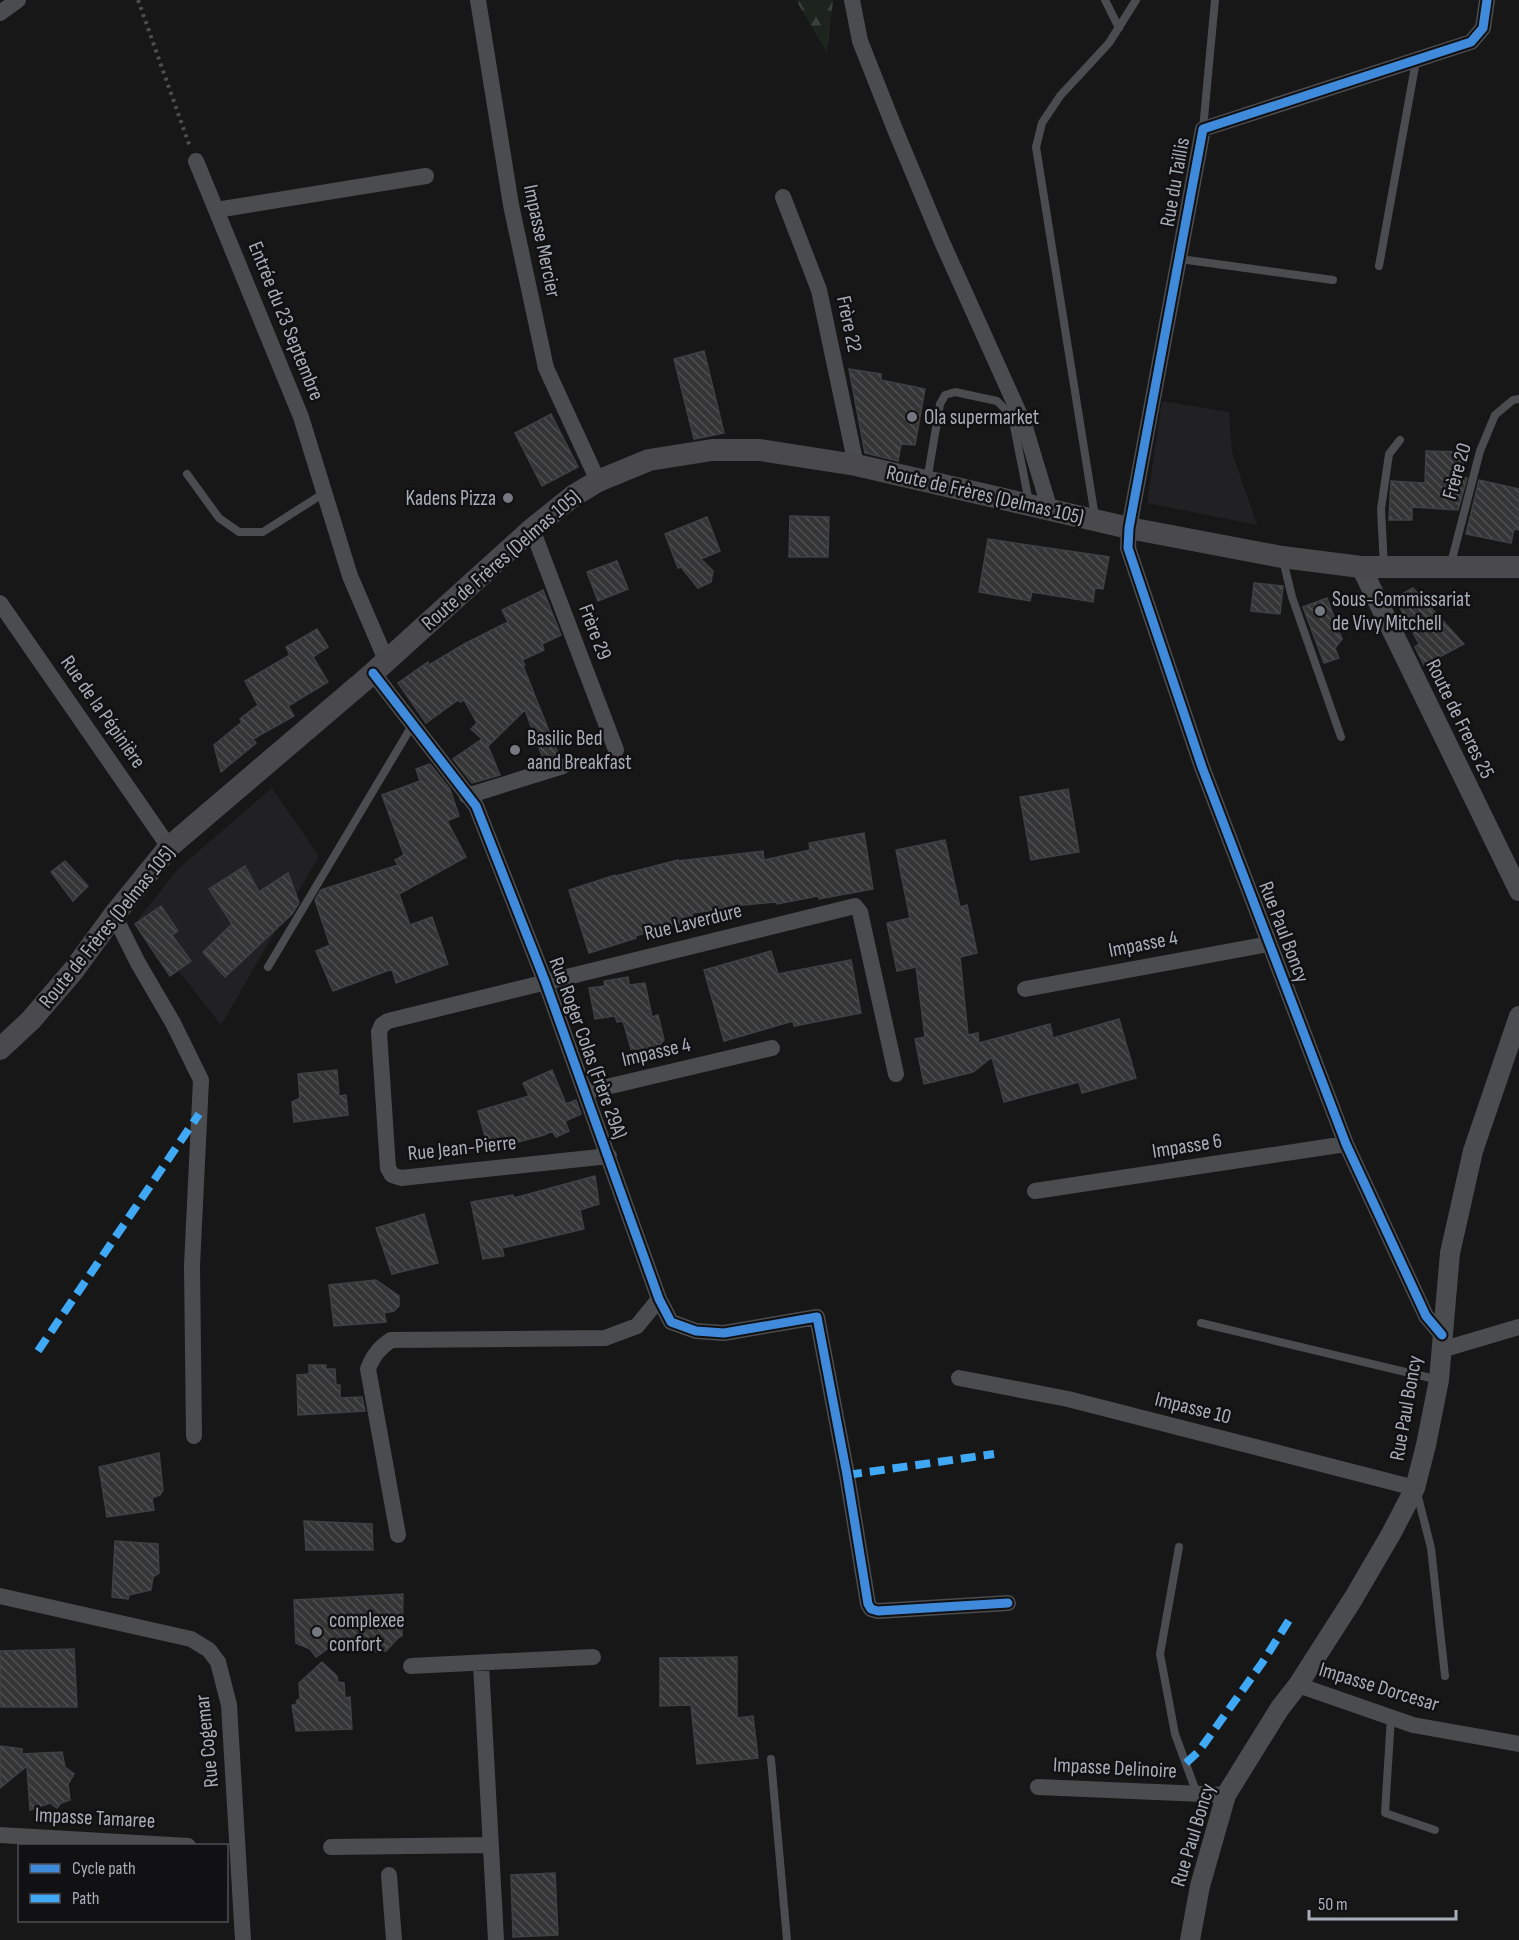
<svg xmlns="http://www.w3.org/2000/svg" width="1519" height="1940" font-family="'Sofia Sans Condensed',sans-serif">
  <defs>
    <pattern id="forest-firs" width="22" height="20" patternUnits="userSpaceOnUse" patternTransform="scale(1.5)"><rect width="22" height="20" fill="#1d241e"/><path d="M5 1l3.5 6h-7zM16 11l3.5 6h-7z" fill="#3b413d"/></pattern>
    <pattern id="building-back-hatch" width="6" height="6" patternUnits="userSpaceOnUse" patternTransform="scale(1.5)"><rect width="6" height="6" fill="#353536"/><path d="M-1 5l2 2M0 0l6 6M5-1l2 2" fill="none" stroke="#4f5051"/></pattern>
  </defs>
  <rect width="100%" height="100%" fill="#171717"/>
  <path fill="#212123" d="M 1162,401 L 1229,412 L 1232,452 L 1257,525 L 1147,503 Z
    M 272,788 L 319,856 L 221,1025 L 138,919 L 179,868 Z"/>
  <path fill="url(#forest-firs)" d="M 796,0 L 833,0 L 827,53 Z"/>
  <path fill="url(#building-back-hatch)" stroke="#3f4043" stroke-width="1.5" d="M 704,351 L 724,433 L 694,439 L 674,359 Z
    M 849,369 L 881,374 L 881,380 L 925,389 L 915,445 L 901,444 L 898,461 L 865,453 Z
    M 551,414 L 578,467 L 542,486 L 515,433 Z
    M 1426,451 L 1465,452 L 1462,477 L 1467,478 L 1458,510 L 1412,507 L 1412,520 L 1389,520 L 1391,481 L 1425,483 Z
    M 1479,480 L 1519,489 L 1519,530 L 1514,529 L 1511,543 L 1466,534 Z
    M 790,516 L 829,517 L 828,557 L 789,557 Z
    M 707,517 L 720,551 L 701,559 L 713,571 L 711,582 L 698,588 L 681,567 L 678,568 L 665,534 Z
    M 988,539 L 1109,557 L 1103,589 L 1095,588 L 1093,602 L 1032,592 L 1030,601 L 979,592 Z
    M 617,561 L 628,589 L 598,601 L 587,572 Z
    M 1254,583 L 1283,586 L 1280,614 L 1251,611 Z
    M 1413,588 L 1464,644 L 1424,665 L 1415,647 L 1419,644 L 1395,598 Z
    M 543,590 L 561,635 L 542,644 L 544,650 L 522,660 L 525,665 L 523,666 L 559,756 L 544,761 L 525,710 L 489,745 L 487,744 L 500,775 L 472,783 L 453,759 L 482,739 L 471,729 L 477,723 L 464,700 L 460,702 L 458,700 L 426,723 L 398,683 L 428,662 L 429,665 L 466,643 L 508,622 L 502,610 Z
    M 1327,598 L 1342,639 L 1335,648 L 1339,658 L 1324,663 L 1303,607 Z
    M 317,629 L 328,647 L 313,657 L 328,682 L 288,706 L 294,716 L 253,739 L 256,743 L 221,772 L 214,745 L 242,722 L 240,719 L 258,705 L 245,681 L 290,655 L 286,647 Z
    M 430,764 L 450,789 L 459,816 L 447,821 L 466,857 L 399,894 L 410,925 L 432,917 L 448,964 L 396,983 L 392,969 L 333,991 L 316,951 L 330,945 L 315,900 L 321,890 L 398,865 L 395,860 L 404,855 L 382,795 L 420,781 L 416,769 Z
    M 1068,789 L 1079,852 L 1031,860 L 1020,797 Z
    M 864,833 L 873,889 L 819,899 L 818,896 L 777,904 L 776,902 L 732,906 L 732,908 L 692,913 L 694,920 L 635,936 L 636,938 L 589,953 L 569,890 L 615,875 L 616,876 L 678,860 L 678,861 L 763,851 L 764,860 L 810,850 L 809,843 Z
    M 945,840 L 960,907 L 967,905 L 977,953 L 960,957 L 968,1035 L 978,1033 L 979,1043 L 1050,1024 L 1053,1038 L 1119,1019 L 1136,1078 L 1082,1093 L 1079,1082 L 1004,1102 L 992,1057 L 973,1072 L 924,1084 L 915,1039 L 925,1037 L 916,967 L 897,971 L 887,923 L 910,918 L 896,850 Z
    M 65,861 L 88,886 L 73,901 L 51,872 Z
    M 245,866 L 259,892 L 288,873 L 299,903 L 292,914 L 225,977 L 203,952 L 232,924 L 209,889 Z
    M 161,906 L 178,931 L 172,935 L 191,961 L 170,976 L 135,924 Z
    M 771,951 L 778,974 L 851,960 L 861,1013 L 794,1026 L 793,1021 L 724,1041 L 704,970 Z
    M 628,977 L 629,985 L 645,983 L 652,1017 L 658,1015 L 664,1040 L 655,1050 L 644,1052 L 639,1049 L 631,1049 L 623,1021 L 617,1022 L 615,1016 L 595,1019 L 589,988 L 605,986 L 604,981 Z
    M 337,1070 L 339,1096 L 346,1095 L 348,1115 L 294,1122 L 292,1102 L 300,1098 L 298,1074 Z
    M 552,1070 L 566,1104 L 576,1100 L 581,1114 L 565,1121 L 569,1131 L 556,1137 L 552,1131 L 544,1135 L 489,1150 L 478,1111 L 529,1096 L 523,1083 Z
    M 595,1176 L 599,1204 L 580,1210 L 584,1229 L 502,1248 L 504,1256 L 483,1259 L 471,1202 L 513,1195 L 514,1198 Z
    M 424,1214 L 438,1263 L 392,1274 L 376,1228 Z
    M 376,1280 L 399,1296 L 399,1306 L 394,1311 L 384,1313 L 386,1322 L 334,1326 L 329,1285 Z
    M 309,1365 L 326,1365 L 326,1369 L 335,1369 L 336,1385 L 340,1385 L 340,1398 L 362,1397 L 365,1411 L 298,1415 L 297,1375 L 309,1374 Z
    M 159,1453 L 163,1490 L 160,1495 L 152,1498 L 154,1510 L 107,1517 L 99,1467 Z
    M 304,1521 L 372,1524 L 373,1550 L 306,1550 Z
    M 115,1541 L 158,1544 L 159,1573 L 153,1577 L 151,1590 L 129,1595 L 128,1599 L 112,1597 Z
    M 403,1594 L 402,1636 L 399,1637 L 386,1651 L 376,1652 L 372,1646 L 366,1643 L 364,1638 L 340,1640 L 316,1657 L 310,1649 L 296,1643 L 294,1600 Z
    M 74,1649 L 77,1707 L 0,1707 L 0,1651 Z
    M 737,1657 L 737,1718 L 753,1716 L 758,1758 L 697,1764 L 691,1705 L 660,1706 L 660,1658 Z
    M 322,1662 L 337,1676 L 338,1682 L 344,1683 L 345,1698 L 350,1697 L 352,1729 L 296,1731 L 292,1705 L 296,1705 L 297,1700 L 300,1699 L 299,1683 Z
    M 0,1746 L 22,1749 L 22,1754 L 62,1752 L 65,1767 L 74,1774 L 68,1784 L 70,1800 L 61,1803 L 57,1808 L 50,1803 L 30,1810 L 27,1766 L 0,1788 Z
    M 555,1873 L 558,1935 L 513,1937 L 511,1875 Z"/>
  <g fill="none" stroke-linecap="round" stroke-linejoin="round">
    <path stroke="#4d4e52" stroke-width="4" stroke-dasharray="3 4.5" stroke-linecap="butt" d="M 138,0 L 190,147"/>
    <path stroke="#4b4c50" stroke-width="8" d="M 1105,0 L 1119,28
      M 1203,129 L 1215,0
      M 1180,259 L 1333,280
      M 1379,266 L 1416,61
      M 187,474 L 219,518 L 239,532 L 263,532 L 324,493
      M 927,481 L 940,404 L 945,395 L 955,392 L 997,401 L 1012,416 L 1029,502
      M 1095,517 L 1036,147 L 1042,123 L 1060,96 L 1109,43 L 1136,0
      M 1283,560 L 1292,597 L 1341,737
      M 1384,567 L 1381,509 L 1389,454 L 1400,440
      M 1450,567 L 1480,451 L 1495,415 L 1513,400 L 1519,399
      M 268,967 L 413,724
      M 1201,1323 L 1439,1380
      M 1417,1493 L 1431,1548 L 1445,1676
      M 1179,1547 L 1160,1654 L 1175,1734 L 1197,1794
      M 1391,1717 L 1385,1813 L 1435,1830
      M 771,1759 L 787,1940"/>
    <path stroke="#4b4c50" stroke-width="16" d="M 478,0 L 511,205 L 546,368 L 598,481
      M 852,0 L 860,41 L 894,127 L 942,242 L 1024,424 L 1050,510
      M 0,13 L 18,0
      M 196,161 L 301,417 L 350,576 L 386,660
      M 783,197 L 819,290 L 856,465
      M 216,210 L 426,176
      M 532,529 L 616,750
      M 0,603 L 169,847
      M 373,673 L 476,806 L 545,981 L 659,1299 L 671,1322 L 696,1331 L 724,1333 L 817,1317 L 847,1475 L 868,1604 L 871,1609 L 878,1611 L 1008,1603
      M 467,796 L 563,766
      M 114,915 L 138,963 L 173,1023 L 201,1080 L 192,1265 L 194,1436
      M 1025,989 L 1269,944
      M 585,1092 L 772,1048
      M 609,1156 L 401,1178 L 392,1175 L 388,1168 L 379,1032 L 382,1025 L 388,1021 L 855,906 L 860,912 L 896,1074
      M 1035,1191 L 1346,1144
      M 1442,1335 L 1426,1316 L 1346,1144 L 1202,767 L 1128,548 L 1129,528 L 1203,129 L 1471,42 L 1483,28 L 1487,0
      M 1441,1350 L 1519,1327
      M 959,1378 L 1068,1399 L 1415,1488
      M 398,1535 L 368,1369 C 373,1356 379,1348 391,1340 L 605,1338 L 637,1326 L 659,1299
      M 0,1596 L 191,1639 L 209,1650 L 218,1662 L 229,1705 L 243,1940
      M 481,1664 L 496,1940
      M 411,1666 L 593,1657
      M 1298,1685 L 1413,1725 L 1519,1744
      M 1038,1787 L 1226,1795
      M 0,1835 L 188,1846
      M 331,1847 L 491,1845
      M 389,1875 L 394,1940"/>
    <path stroke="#4b4c50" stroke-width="20" d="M 1361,567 L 1519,891
      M 1190,1940 L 1200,1886 L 1226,1795 L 1280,1708 L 1298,1685 L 1353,1599 L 1391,1534 L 1415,1488 L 1426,1445 L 1439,1380 L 1450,1253 L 1473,1151 L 1519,1016"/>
    <path stroke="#4a4a4e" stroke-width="22" d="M 0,1049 L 31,1020 L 73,971 L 114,915 L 169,847 L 373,673 L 532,529 L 573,496 L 598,481 L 649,460 L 712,450 L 760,450 L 856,465 L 1129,528 L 1282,557 L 1361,567 L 1519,567"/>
    <path stroke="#3fa9f5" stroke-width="8" stroke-dasharray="15 8" stroke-linecap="butt" d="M 38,1351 L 199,1114
      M 847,1475 L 994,1454
      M 1186,1763 L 1199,1751 L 1262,1663 L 1293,1614"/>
    <defs>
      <path id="cycleway" d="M 373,673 L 476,806 L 545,981 L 659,1299 L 671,1322 L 696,1331 L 724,1333 L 817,1317 L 847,1475 L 868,1604 L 871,1609 L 878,1611 L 1008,1603
        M 1442,1335 L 1426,1316 L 1346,1144 L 1202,767 L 1128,548 L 1129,528 L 1203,129 L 1471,42 L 1483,28 L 1487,0"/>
    </defs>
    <use href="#cycleway" stroke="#111113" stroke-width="13"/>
    <use href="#cycleway" stroke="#408adc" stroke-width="9"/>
  </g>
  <g fill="#757880" stroke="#111113" stroke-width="2">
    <circle cx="912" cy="417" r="6"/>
    <circle cx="508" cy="498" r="6"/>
    <circle cx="1320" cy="611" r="6"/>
    <circle cx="515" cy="750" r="6"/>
    <circle cx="317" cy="1632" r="6"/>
  </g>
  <g text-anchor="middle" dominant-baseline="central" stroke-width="5" stroke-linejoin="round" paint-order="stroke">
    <g font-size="21" fill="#a8adb8" stroke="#111113">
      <text transform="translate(1175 182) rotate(-80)">Rue du Taillis</text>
      <text transform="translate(542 241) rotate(78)">Impasse Mercier</text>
      <text transform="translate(286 321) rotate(68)">Entrée du 23 Septembre</text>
      <text transform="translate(849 324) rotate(78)">Frère 22</text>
      <text transform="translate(1457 471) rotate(-74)">Frère 20</text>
      <text transform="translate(985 495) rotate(13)">Route de Frères (Delmas 105)</text>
      <text transform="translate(501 560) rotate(-41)">Route de Frères (Delmas 105)</text>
      <text transform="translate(595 632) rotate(69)">Frère 29</text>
      <text transform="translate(103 712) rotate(55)">Rue de la Pépinière</text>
      <text transform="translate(1460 719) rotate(64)">Route de Freres 25</text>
      <text transform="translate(693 922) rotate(-14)">Rue Laverdure</text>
      <text transform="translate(107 927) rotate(-51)">Route de Frères (Delmas 105)</text>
      <text transform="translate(1284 932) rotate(69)">Rue Paul Boncy</text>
      <text transform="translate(1143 944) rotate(-11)">Impasse 4</text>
      <text transform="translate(588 1048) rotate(70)">Rue Roger Colas (Frère 29A)</text>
      <text transform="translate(656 1052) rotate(-13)">Impasse 4</text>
      <text transform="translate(1187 1146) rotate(-9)">Impasse 6</text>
      <text transform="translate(462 1148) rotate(-6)">Rue Jean-Pierre</text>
      <text transform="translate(1193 1408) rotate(14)">Impasse 10</text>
      <text transform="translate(1406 1408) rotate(-80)">Rue Paul Boncy</text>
      <text transform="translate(1379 1687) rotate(17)">Impasse Dorcesar</text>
      <text transform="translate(207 1741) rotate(-96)">Rue Cogemar</text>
      <text transform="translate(1115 1768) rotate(3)">Impasse Delinoire</text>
      <text transform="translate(95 1818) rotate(3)">Impasse Tamaree</text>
      <text transform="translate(1193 1835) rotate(-73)">Rue Paul Boncy</text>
    </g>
    <g font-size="21" fill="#a8adb8" stroke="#111113" text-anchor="start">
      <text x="924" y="417">Ola supermarket</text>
      <text x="496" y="498" text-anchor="end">Kadens Pizza</text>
      <text x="1332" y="599">Sous-Commissariat<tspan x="1332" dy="24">de Vivy Mitchell</tspan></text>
      <text x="527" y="738">Basilic Bed<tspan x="527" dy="24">aand Breakfast</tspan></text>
      <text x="329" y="1620">complexee<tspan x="329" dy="24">confort</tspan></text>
    </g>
  </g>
  <rect x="18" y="1844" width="210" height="78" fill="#111113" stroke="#4d4f55" stroke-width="1.5"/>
  <rect x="30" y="1864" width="30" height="9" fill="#408adc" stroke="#4d4f55" stroke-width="1.5"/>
  <text x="72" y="1874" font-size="18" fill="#a8adb8">Cycle path</text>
  <rect x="30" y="1894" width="30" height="9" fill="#3fa9f5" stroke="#4d4f55" stroke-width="1.5"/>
  <text x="72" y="1904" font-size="18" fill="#a8adb8">Path</text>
  <path d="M1309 1910v9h147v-9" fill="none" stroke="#a8adb8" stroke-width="3"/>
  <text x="1318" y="1910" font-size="18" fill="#a8adb8" stroke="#111113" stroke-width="4.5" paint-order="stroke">50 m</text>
</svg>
